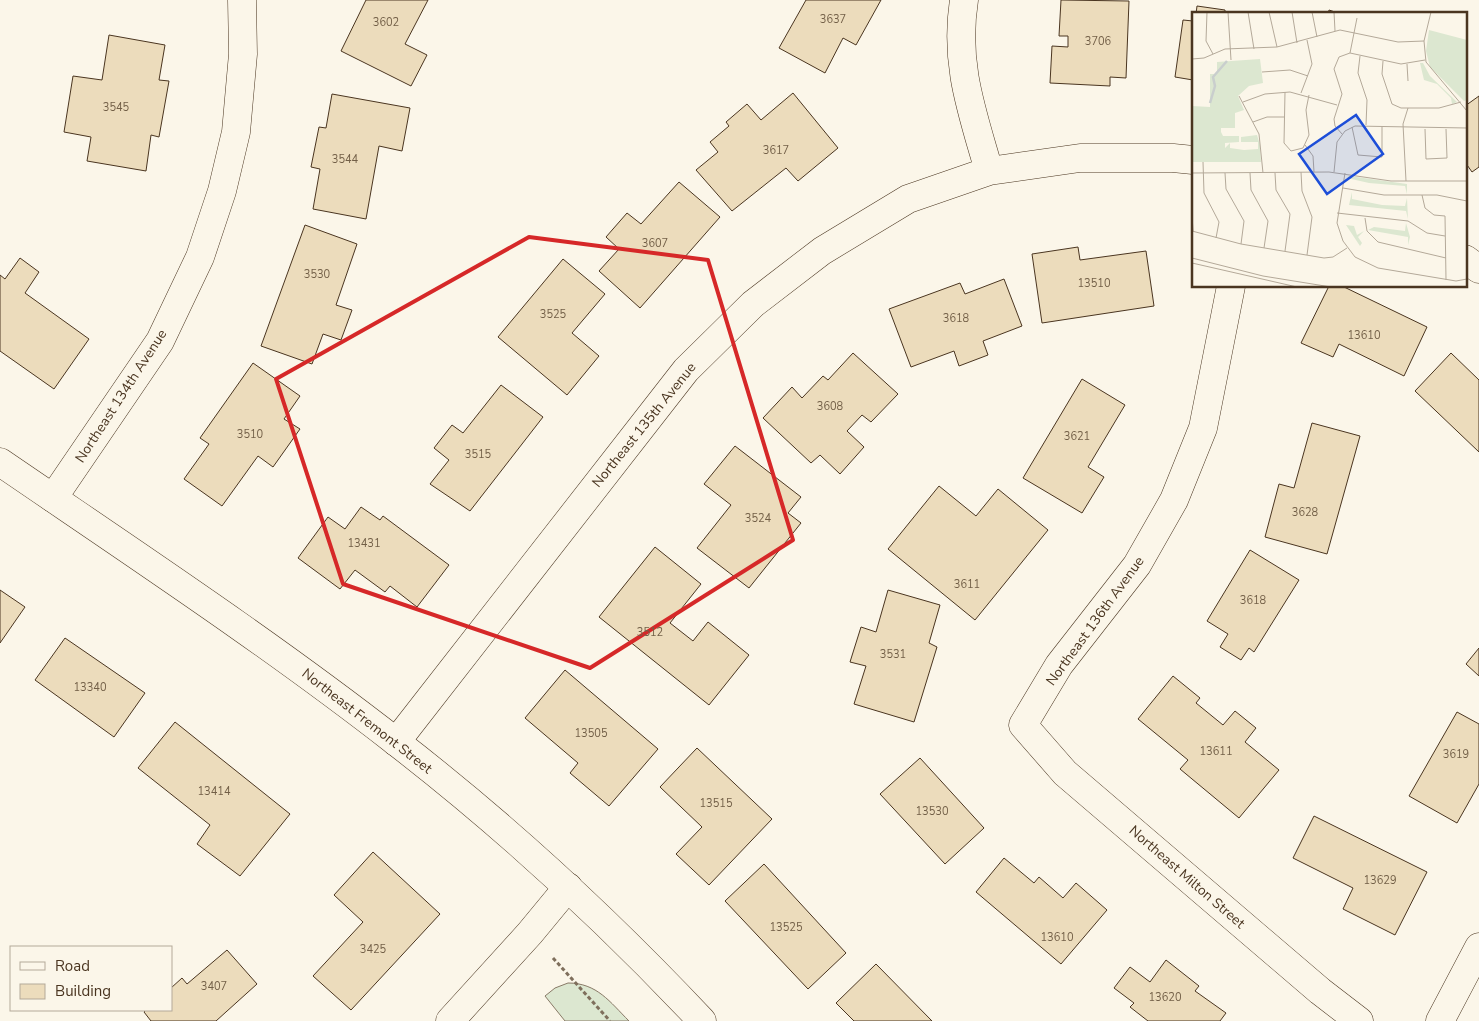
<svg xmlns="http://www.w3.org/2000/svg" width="1479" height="1021" font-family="'Nunito Sans',sans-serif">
  <rect width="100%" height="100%" fill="#fbf6e9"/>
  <path fill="#dce7d0" stroke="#887966" d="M 568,983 C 597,983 610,1002 629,1021 L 565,1021 L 545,996 L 555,988 Z"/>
  <path fill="#ecdcbc" stroke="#4a3520" d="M 366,0 L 428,0 L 405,44 L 427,55 L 411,86 L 341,51 Z
    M 806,0 L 881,0 L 856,45 L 843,38 L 825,73 L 779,48 Z
    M 1061,0 L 1129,1 L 1126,78 L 1110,77 L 1110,86 L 1050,83 L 1052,46 L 1068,47 L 1068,36 L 1059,36 Z
    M 1197,6 L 1225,10 L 1225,14 L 1196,14 Z
    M 1329,10 L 1341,14 L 1328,14 Z
    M 1183,20 L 1193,21 L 1193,80 L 1175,77 Z
    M 109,35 L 165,45 L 159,80 L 169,81 L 159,137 L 151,135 L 146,171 L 87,161 L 91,137 L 64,132 L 73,76 L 102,80 Z
    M 793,93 L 838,148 L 798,181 L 786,168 L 732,211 L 696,170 L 718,152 L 710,142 L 729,126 L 726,122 L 747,104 L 761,120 Z
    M 332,94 L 410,108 L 402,151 L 379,146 L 366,219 L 313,209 L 320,169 L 311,167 L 319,127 L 326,128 Z
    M 1479,96 L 1479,167 L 1472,172 L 1465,162 L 1465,106 Z
    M 679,182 L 720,217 L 640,308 L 599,271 L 619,249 L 606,237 L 627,213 L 641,224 Z
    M 305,225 L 357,244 L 336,305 L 352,310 L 341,340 L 323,334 L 312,364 L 261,346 Z
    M 1078,247 L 1080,260 L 1146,251 L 1154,306 L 1042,323 L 1032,254 Z
    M 20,258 L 39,272 L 25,293 L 89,339 L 54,389 L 0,351 L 0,275 L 5,279 Z
    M 563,259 L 605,294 L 572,333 L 599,356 L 567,395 L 498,337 Z
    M 1004,279 L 1022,326 L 983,341 L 988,355 L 959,366 L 954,351 L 911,367 L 889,309 L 960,283 L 965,294 Z
    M 1329,286 L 1342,286 L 1427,327 L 1404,376 L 1339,344 L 1333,357 L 1301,343 Z
    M 853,353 L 898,394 L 871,422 L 862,415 L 847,431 L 864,447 L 840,474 L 820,455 L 811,463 L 763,418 L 792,387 L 802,398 L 823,376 L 828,380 Z
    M 1451,353 L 1479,380 L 1479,452 L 1415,391 Z
    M 253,363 L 300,396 L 284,419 L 300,429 L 273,467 L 258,456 L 222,506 L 184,479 L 209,444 L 200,438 Z
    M 1082,379 L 1125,405 L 1088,467 L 1104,477 L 1082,513 L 1023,478 Z
    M 501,385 L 543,417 L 470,511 L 430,484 L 449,460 L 434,448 L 452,425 L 463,433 Z
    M 1312,423 L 1360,436 L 1327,554 L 1265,537 L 1279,484 L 1294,488 Z
    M 735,446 L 801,497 L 788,513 L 801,523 L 749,588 L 697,548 L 731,505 L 704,484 Z
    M 939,486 L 976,516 L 998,489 L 1048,530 L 975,620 L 888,549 Z
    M 361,507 L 380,520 L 383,516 L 449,565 L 417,607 L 390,586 L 385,592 L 355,570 L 340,589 L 298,558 L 328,517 L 345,529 Z
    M 655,547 L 701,584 L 670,623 L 693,641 L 708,622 L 749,655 L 709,705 L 599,617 Z
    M 1250,550 L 1299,580 L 1254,652 L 1249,648 L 1241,660 L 1220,647 L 1228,634 L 1207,621 Z
    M 0,590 L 25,607 L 0,643 Z
    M 888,590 L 940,605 L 929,643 L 937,647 L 914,722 L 854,704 L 866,666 L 850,662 L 861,627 L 876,632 Z
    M 65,638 L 145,693 L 114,737 L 35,680 Z
    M 1479,648 L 1479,676 L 1466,664 Z
    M 565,670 L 658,749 L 609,806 L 570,773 L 578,763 L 525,718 Z
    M 1173,676 L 1200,698 L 1196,703 L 1223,725 L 1235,711 L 1256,728 L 1245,742 L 1279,770 L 1239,818 L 1180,769 L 1188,760 L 1138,719 Z
    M 1457,712 L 1479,724 L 1479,784 L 1457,823 L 1409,796 Z
    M 175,722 L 290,814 L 240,876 L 197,844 L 210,825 L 138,768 Z
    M 697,748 L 772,819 L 709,885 L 676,854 L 702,827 L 660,787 Z
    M 920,758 L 984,828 L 945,864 L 880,794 Z
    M 1314,816 L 1427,872 L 1395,935 L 1343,909 L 1353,888 L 1293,858 Z
    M 373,852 L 440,914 L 351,1010 L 313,976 L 363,922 L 334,895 Z
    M 1004,858 L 1034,883 L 1039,877 L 1063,898 L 1076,883 L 1107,910 L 1061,964 L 976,892 Z
    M 764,864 L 846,953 L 808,989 L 725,901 Z
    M 227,950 L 257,984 L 216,1021 L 151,1021 L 144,1012 L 146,1010 L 171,1010 L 171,988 L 182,978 L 187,984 Z
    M 1166,960 L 1199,986 L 1195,991 L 1226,1013 L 1220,1021 L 1148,1021 L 1130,1007 L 1134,1003 L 1114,988 L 1130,967 L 1150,982 Z
    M 876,964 L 932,1021 L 854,1021 L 836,1003 Z"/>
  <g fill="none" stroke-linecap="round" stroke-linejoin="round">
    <defs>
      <path id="street" d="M 964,0 C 954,64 972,111 989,171
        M 1465,259 L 1479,269
        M 1231,286 L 1203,428 L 1174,500 L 1137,565 L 1059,665 L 1023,725 L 1065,773 L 1320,991 L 1359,1021
        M 53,498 L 160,341 L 200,257 L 222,191 L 236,132 L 243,54 L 242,0
        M 396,742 L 686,370 L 753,304 L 822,251 L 908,199 L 989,171 L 1080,158 L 1173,158 L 1193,160
        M 450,1021 L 530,933 L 568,887
        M 1440,1021 L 1479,947"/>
      <path id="secondary" d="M 0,462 C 133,553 268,642 395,741 C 505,826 607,920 702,1021"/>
    </defs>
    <use href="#street" stroke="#4a3520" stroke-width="29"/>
    <use href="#secondary" stroke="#4a3520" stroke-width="29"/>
    <path stroke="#7f6f5c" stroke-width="3" stroke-dasharray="4 2.5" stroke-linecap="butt" d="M 553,958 L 610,1021"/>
    <use href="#street" stroke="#fbf6e9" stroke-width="28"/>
    <use href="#secondary" stroke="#fbf6e9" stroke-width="28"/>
  </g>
  <path fill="none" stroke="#d62828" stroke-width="4" stroke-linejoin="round" d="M 529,237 L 708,260 L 793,540 L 590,668 L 343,584 L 276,379 Z"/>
  <g text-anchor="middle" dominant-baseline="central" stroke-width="4" stroke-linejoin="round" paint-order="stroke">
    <g font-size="11" fill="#725f47">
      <text x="833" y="19">3637</text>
      <text x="386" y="22">3602</text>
      <text x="1098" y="41">3706</text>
      <text x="116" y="107">3545</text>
      <text x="776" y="150">3617</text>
      <text x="345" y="159">3544</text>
      <text x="655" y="243">3607</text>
      <text x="317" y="274">3530</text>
      <text x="1094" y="283">13510</text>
      <text x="553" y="314">3525</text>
      <text x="956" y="318">3618</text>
      <text x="1364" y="335">13610</text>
      <text x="830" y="406">3608</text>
      <text x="250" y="434">3510</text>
      <text x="1077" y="436">3621</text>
      <text x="478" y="454">3515</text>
      <text x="1305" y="512">3628</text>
      <text x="758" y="518">3524</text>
      <text x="364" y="543">13431</text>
      <text x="967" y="584">3611</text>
      <text x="1253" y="600">3618</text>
      <text x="650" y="632">3512</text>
      <text x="893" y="654">3531</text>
      <text x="90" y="687">13340</text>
      <text x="591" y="733">13505</text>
      <text x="1216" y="751">13611</text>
      <text x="1456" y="754">3619</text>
      <text x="214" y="791">13414</text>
      <text x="716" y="803">13515</text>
      <text x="932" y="811">13530</text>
      <text x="1380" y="880">13629</text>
      <text x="786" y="927">13525</text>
      <text x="1057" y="937">13610</text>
      <text x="373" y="949">3425</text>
      <text x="214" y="986">3407</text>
      <text x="1165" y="997">13620</text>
    </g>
    <g font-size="14" fill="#4a3520" stroke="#fbf6e9">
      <text transform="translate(121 396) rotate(-57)">Northeast 134th Avenue</text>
      <text transform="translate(644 425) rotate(-51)">Northeast 135th Avenue</text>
      <text transform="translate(1095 621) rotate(-54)">Northeast 136th Avenue</text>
      <text transform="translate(367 721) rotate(38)">Northeast Fremont Street</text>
      <text transform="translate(1187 877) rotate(41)">Northeast Milton Street</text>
    </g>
  </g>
  <g transform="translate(1192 12)">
    <rect width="275" height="275" fill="#fbf6e9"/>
    <path d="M 237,18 L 275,28 L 275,88 L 272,89 L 238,55 L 234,39 ZM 68,47 L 71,71 L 57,74 L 46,84 L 52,98 L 43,101 L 43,116 L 29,116 L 29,120 L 31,124 L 47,124 L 47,130 L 33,131 L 33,136 L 38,131 L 38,136 L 52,138 L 66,137 L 66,130 L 49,130 L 49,125 L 65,123 L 68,133 L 69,150 L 0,150 L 0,94 L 18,95 L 18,62 L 25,62 L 25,50 ZM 228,51 L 231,51 L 238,64 L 265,90 L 260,92 L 259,86 L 245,72 L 232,68 ZM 157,164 L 215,172 L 215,182 L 213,174 L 177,171 L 155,166 ZM 160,180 L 160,187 L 190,193 L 213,194 L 215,186 L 216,207 L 214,199 L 157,193 ZM 214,211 L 218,225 L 216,233 L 216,225 L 176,218 L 182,215 L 213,219 ZM 154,213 L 162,214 L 165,223 L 172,219 L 166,225 L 170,231 L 168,234 Z" fill="#dce7d0"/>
    <path fill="none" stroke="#c9cecd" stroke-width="2.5" d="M 18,91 L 23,74 L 21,65 L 35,49"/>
    <path fill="none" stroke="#b4a999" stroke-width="1" d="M 15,0 L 14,29 L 21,42M 36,0 L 39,48M 56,0 L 62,37M 77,0 L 85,35M 100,0 L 105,31M 120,0 L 125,25M 142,0 L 143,19M 239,0 L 232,29 L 234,50 L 275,99M 158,41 L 165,6M 168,44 L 166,61 L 175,88 L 174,113M 0,47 L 12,46 L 33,37 L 85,35 L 148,18 L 206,30 L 232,29M 191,49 L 190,62 L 200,92M 215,52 L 216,69M 70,60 L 98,58 L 116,64M 93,80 L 92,131 L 99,139 L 111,136 L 117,123 L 114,98 L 117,83M 109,81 L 120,52 L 115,28M 47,84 L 67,122 L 71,161M 51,90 L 73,82 L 98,80 L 145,93M 200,92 L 209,96 L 247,96 L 269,90M 61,110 L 75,105 L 92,105M 160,115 L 166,143 L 190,145 L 190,115M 233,117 L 234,147 L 255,146 L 254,117M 150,122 L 143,114 L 142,107 L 150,82 L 142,57 L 147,45 L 158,41 L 209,52 L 233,48M 113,133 L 121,144 L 122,160M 11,150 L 12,181 L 27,210 L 24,226M 109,160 L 110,179 L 120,205 L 115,243M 142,160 L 145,130 L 153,119 L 163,114 L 275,116M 0,161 L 137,160 L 199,169 L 275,169M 33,161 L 34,177 L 52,209 L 49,232M 58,161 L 59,178 L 76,209 L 72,236M 83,161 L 84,178 L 98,202 L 93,239M 153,161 L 145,211 L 151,229 L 163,245 L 186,256 L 264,269 L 275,267M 214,169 L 211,112 L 216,96M 151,176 L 192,183 L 245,183 L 275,189M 230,183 L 233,196 L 242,203 L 253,204 L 254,268M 145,201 L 216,209 L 235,221 L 253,224M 275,202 L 275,234M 0,203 L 1,219M 173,206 L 175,219 L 186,230 L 254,246M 0,219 L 49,232 L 132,246 L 141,245 L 155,236M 0,246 L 71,264 L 139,275M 0,251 L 105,275"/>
    <path fill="#1d4ed8" fill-opacity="0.15" stroke="#1d4ed8" stroke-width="2.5" d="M 164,103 L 191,142 L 135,182 L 107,142 Z"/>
    <rect width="275" height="275" fill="none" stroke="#4a3520" stroke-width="2.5"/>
  </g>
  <rect x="10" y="946" width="162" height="65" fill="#fbf6e9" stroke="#b4a999"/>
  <rect x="20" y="962" width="25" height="8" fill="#fbf6e9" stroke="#b4a999"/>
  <text x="55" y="971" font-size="15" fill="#4a3520">Road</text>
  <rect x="20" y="984" width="25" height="15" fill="#ecdcbc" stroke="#b4a999"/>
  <text x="55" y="996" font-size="15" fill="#4a3520">Building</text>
</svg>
